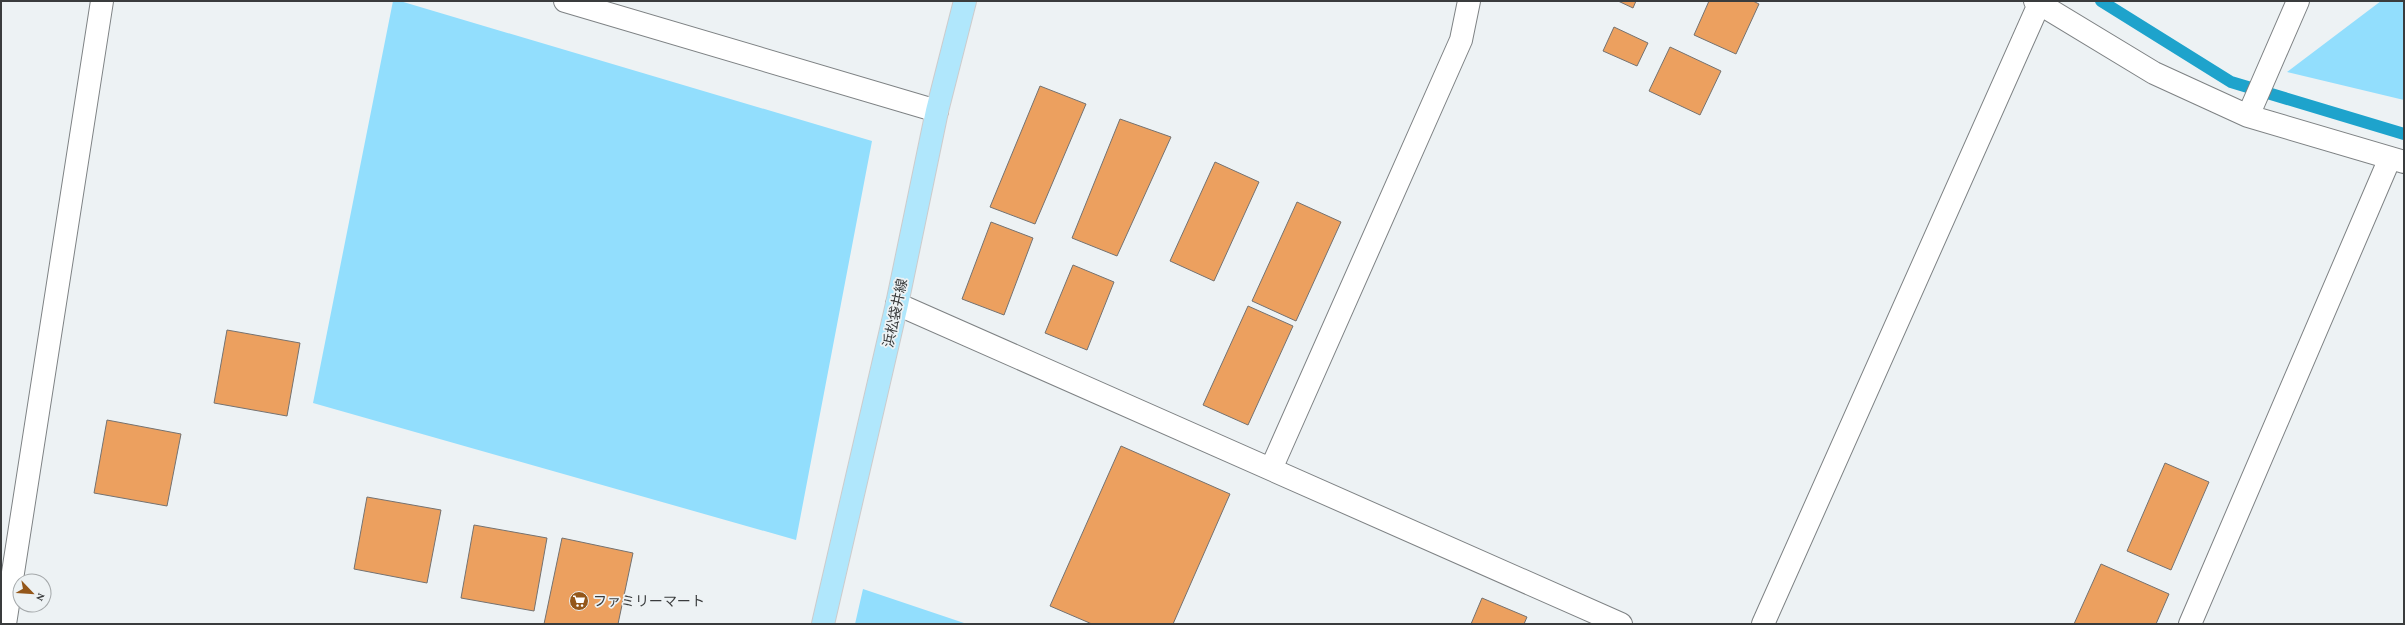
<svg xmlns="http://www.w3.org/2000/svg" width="2405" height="625" font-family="'Crimson Pro','Noto Sans JP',serif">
  <rect width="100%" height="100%" fill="#edf2f4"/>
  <path fill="#92defd" d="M 393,1 L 400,1 L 872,141 L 796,540 L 313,403 Z
    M 2381,1 L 2404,1 L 2404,100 L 2287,72 Z
    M 863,589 L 967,624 L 968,624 L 855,624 Z"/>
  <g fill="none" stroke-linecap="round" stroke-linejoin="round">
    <path stroke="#1ea3cc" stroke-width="12" d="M 2101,1 L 2231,82 L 2404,134"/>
  </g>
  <path fill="#eca05f" stroke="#757270" d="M 1618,1 L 1636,1 L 1633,8 Z
    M 1709,1 L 1753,1 L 1759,4 L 1736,54 L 1694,35 Z
    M 1614,27 L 1648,43 L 1637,66 L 1603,51 Z
    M 1670,47 L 1721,71 L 1700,115 L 1649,91 Z
    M 1040,86 L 1086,104 L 1035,224 L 990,207 Z
    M 1120,119 L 1171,137 L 1117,256 L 1072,238 Z
    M 1215,162 L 1259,182 L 1214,281 L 1170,261 Z
    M 1297,202 L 1341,222 L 1296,321 L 1252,301 Z
    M 991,222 L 1033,238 L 1004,315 L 962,299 Z
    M 1073,265 L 1114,282 L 1087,350 L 1045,333 Z
    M 1248,306 L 1293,326 L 1248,425 L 1203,405 Z
    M 227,330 L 300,343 L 287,416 L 214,403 Z
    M 107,420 L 181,434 L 167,506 L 94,493 Z
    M 1121,446 L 1230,494 L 1173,624 L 1092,624 L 1050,606 Z
    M 2165,463 L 2209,482 L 2171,570 L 2127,551 Z
    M 367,497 L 441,510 L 427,583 L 354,569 Z
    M 474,525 L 547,538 L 534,611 L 461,598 Z
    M 562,538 L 633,553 L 618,624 L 544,624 Z
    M 2101,564 L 2169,594 L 2156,624 L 2074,624 Z
    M 1482,598 L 1527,617 L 1524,624 L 1471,624 Z"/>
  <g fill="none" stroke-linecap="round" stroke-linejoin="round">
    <defs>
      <path id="minor" d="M 565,1 L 937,111
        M 2035,1 L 2154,73 L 2248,116 L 2404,162
        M 2248,116 L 2298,1
        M 897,304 L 1621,624
        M 1271,469 L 1461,40 L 1469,1
        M 5,624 L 102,1
        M 1763,624 L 2039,4
        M 2190,624 L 2390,158"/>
      <path id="major" d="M 823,624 L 897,304 L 937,111 L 965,1"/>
    </defs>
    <use href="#minor" stroke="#7e8284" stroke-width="24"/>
    <use href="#major" stroke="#cccccd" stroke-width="24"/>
    <use href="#minor" stroke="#fff" stroke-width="22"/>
    <use href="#major" stroke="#b0e7fc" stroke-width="22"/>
  </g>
  <defs>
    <symbol id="supermarket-disc" viewBox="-11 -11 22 22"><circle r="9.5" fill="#94571a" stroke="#edf2f4"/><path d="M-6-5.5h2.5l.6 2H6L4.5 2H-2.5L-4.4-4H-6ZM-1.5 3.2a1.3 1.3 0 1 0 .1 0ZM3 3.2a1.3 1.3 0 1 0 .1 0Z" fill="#fff"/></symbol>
  </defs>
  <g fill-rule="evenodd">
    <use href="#supermarket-disc" x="568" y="590" width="22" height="22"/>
  </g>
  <g text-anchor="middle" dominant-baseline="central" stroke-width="3.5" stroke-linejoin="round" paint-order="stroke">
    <g font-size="14" fill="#3a3c3d" stroke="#edf2f4">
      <text transform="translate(895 313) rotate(-78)">浜松袋井線</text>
    </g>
    <g font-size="14" fill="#3a3c3d" stroke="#edf2f4" text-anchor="start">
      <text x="593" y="601">ファミリーマート</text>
    </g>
  </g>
  <rect width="2405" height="625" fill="none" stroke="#3a3c3d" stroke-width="4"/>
  <g transform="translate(32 593) rotate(115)"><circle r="19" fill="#edf2f4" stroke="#a5a9ab"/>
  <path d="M0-3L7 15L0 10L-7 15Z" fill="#94571a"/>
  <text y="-6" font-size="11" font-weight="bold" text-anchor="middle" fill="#3a3c3d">N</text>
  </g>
</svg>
